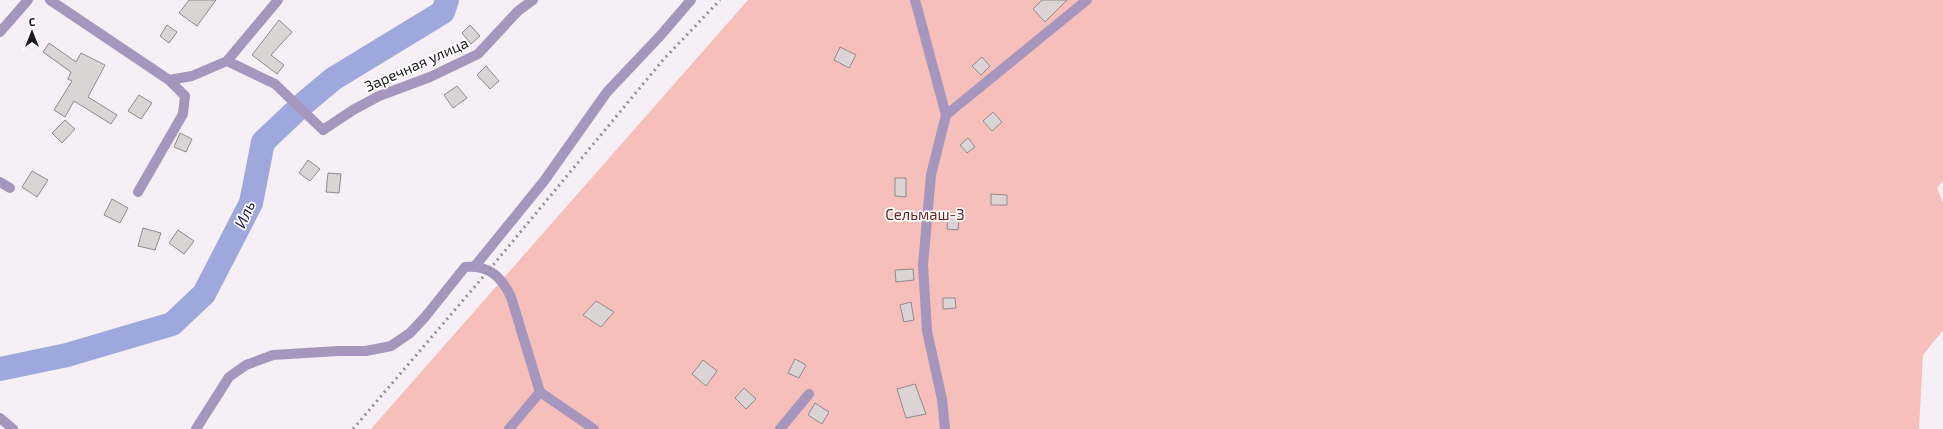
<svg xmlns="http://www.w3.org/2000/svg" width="1943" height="429" font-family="'Exo 2',sans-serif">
  <rect width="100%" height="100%" fill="#f6eff5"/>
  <path fill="#f6bfba" d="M 748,0 L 1943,0 L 1943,181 L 1937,188 L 1943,203 L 1943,330 L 1923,355 L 1919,429 L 371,429 Z"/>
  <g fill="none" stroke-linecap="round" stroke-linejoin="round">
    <path stroke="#9ea8dc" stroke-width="24" d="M 0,369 L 67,355 L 172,324 L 204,294 L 251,203 L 263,142 L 302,105 L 333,79 L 443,12 L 447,0"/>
  </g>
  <path fill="#dcd3d5" stroke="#91898b" d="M 189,0 L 216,0 L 197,26 L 179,13 Z
    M 1042,0 L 1067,0 L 1045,22 L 1033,9 Z
    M 279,20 L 292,32 L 271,55 L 284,65 L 277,74 L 252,55 Z
    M 167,25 L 177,32 L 169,43 L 160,36 Z
    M 470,25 L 480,36 L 471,44 L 462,33 Z
    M 49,43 L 76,62 L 81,53 L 105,65 L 88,97 L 117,115 L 111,124 L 74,101 L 65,117 L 54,110 L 72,81 L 68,79 L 71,72 L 43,52 Z
    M 840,47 L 856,55 L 849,68 L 834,60 Z
    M 982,57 L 990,66 L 981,75 L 972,66 Z
    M 486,66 L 499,81 L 490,89 L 477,75 Z
    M 457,86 L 467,98 L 453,108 L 444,95 Z
    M 139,95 L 152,103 L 141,119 L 128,111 Z
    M 993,112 L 1002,122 L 992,131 L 983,121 Z
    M 65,120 L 75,129 L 62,143 L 52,133 Z
    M 180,133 L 192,139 L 186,152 L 174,147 Z
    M 968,138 L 975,147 L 967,153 L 960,145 Z
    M 308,160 L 320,169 L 310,181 L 299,173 Z
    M 32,171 L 48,180 L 37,197 L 22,187 Z
    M 328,173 L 341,174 L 339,193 L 326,192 Z
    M 895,178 L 906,178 L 906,197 L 895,196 Z
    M 991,194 L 1007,195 L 1007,205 L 991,205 Z
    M 112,199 L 128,208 L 120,223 L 104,215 Z
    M 948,214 L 959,215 L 958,230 L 947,229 Z
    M 143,228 L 161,233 L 155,250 L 138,246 Z
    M 178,230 L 194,241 L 184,254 L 169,243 Z
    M 913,269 L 914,280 L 896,282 L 895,270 Z
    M 943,298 L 955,298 L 956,308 L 943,309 Z
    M 596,301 L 614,312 L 601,327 L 583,315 Z
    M 911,302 L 914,320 L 904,322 L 900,305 Z
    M 795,359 L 806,365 L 799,378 L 788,373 Z
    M 703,360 L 717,371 L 706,386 L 692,374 Z
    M 915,384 L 926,414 L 906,418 L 897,389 Z
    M 744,388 L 756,399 L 746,409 L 735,398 Z
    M 815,403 L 829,412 L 822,424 L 808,415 Z"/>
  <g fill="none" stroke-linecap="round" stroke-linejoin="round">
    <path stroke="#a696be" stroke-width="10" d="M 50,0 L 169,80 L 192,76 L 227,61 L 278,0
      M 915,0 L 946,115
      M 0,32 L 28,0
      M 227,61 L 275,84 L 323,130 L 353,110 L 379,96 L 430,77 L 478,54 L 518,11 L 533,0
      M 0,182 L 10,188
      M 138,192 L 183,114 L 185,96 L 169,80
      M 475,266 L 544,181 L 607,92 L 660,36 L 691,0
      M 0,418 L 13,429
      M 196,429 L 229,377 L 246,365 L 273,355 L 338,351 L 366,351 L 391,346 L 410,333 L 425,317 L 465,267 C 489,265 501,276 511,297 L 540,392 L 594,429
      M 509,429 L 540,392
      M 780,429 L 809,394
      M 945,429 L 942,399 L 927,331 L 923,265 L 931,175 L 946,115 L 1087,0"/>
    <path stroke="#948f93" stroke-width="3" stroke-dasharray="2 4" stroke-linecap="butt" d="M 353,429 L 489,270 L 663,60 L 720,0"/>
  </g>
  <g text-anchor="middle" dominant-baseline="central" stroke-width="3.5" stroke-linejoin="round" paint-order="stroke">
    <g font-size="15" fill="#1c1a1c" stroke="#fff">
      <text transform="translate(416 64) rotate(-24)">Заречная улица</text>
    </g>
    <g font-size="15" fill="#6e2423" stroke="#fff">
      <text x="925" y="214">Сельмаш-3</text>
    </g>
    <g font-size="16" font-style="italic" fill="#20225e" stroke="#fff">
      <text transform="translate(244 214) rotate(-66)">Иль</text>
    </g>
  </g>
  <g transform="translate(32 32)" stroke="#ffffff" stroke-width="3" paint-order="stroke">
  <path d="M0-3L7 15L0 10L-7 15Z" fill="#1c1a1c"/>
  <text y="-6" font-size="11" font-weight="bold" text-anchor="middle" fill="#1c1a1c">С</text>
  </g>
</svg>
